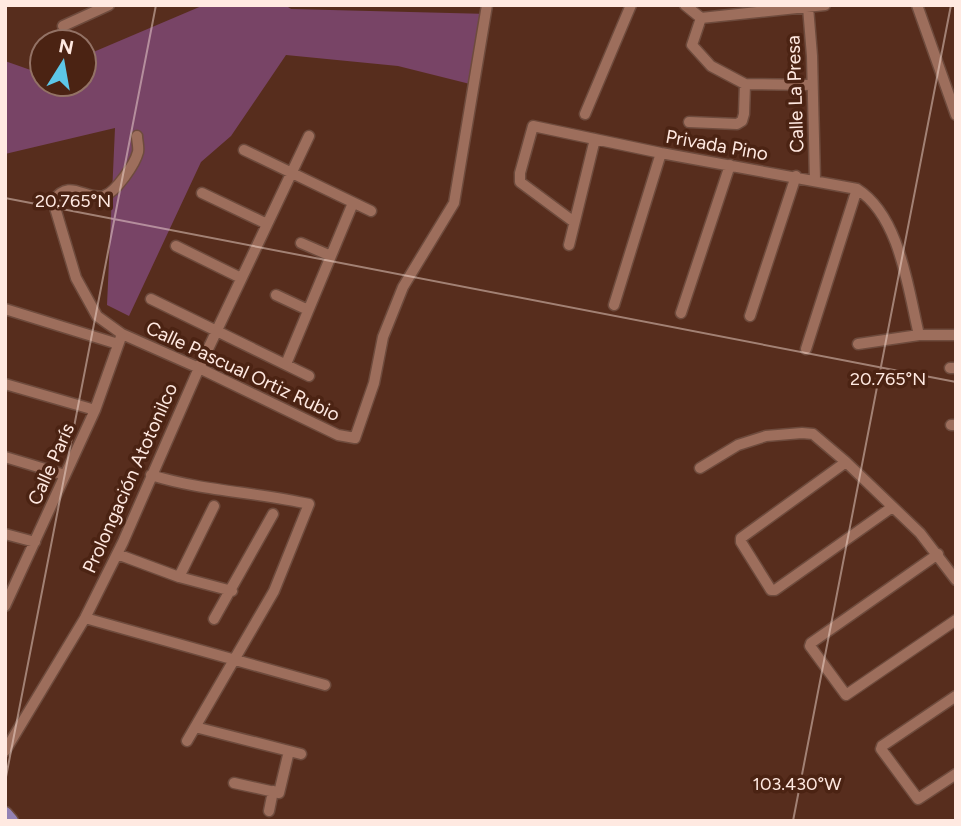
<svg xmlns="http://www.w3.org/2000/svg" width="961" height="826" font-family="Figtree,sans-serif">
  <rect width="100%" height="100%" fill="#572d1d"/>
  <path fill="#784466" d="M 204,5 L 285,5 L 291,9 L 490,14 L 470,84 L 398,66 L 286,55 L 231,136 L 201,162 L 129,316 L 107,305 L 115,128 L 5,154 L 5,61 L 42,74 L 42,84 L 84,84 L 84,56 Z"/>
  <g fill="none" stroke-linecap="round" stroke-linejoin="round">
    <defs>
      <path id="minor" d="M 685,5 L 701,18 L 825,5
        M 917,5 L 956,115
        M 808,7 L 812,56 L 815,180
        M 701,18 L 692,45 L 711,66 L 745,84 L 812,85
        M 63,26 L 109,5
        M 585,114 L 631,5
        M 689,122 L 737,124 L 742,121 L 744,114 L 745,84
        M 137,136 C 137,141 139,147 138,152 C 135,164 116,192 104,196 C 84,201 71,177 53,201 L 76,278 L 97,316 L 122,334 L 199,368 L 338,435 L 355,438 L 374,383 L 383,337 L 403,287 L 454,203 L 487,5
        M 244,150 L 371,211
        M 202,193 L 267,224
        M 574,222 L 520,182 L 520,173 L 533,126 L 661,153 L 857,189 C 900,216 908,289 919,335
        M 301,243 L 331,256
        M 569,245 L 595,139
        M 176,246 L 241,278
        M 276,295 L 308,310
        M 151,299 L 309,376
        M 614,305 L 661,153
        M 5,309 L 118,344
        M 681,313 L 730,165
        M 750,316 L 796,176
        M 858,344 L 919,335 L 956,335
        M 806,349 L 857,189
        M 286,364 L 353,203
        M 950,368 L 956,368
        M 5,384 L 95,410
        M 951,425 L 956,425
        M 5,457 L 65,475
        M 846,462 L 741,538 L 741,542 L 771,590 L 775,590 L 891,508
        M 700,468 L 738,445 L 766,436 L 802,433 L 813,434 L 846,462 L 920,533 L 956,580
        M 151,475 C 202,491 256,492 309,504 L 274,591 L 187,741
        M 5,534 L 35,542
        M 117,554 L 179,577 L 232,591
        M 938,554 L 811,643 L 810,646 L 846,695 L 956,620
        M 179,577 L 214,506
        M 5,606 L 95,410 L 122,334
        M 85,618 L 325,685
        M 214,619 L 273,514
        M 956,696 L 882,746 L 881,749 L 918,799 L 956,774
        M 195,727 L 301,754
        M 5,751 L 85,618 L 123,542 L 199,368 L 309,136
        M 234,783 L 279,793 L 289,751
        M 269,811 L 273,791"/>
      <path id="major" d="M 5,814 L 11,821"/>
    </defs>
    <use href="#minor" stroke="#6e4b3d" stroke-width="13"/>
    <use href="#major" stroke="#6e4b3d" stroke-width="17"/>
    <use href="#minor" stroke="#9d6e5c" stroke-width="10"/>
    <use href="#major" stroke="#9381b4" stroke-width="14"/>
  </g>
  <path fill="none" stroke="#ffe9e1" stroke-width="2" stroke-opacity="0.45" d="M 5,198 L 956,382M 5,782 L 156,5M 793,821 L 951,5"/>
  <g text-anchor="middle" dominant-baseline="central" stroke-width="7" stroke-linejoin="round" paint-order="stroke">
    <g font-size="19" fill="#ffe9e1" stroke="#4b2313">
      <text transform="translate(795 94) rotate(-92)">Calle La Presa</text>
      <text transform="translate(717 145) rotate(10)">Privada Pino</text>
      <text transform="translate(243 371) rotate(25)">Calle Pascual Ortiz Rubio</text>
      <text transform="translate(51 464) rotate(-66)">Calle París</text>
      <text transform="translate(130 478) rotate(-66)">Prolongación Atotonilco</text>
    </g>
  </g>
  <g font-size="18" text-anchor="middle" fill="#ffe9e1" stroke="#4b2313" stroke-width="7" stroke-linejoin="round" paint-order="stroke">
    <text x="73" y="207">20.765°N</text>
    <text x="888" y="385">20.765°N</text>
    <text x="797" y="790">103.430°W</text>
  </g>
  <rect width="961" height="826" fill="none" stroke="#ffe9e1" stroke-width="14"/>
  <g transform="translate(63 63) rotate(11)"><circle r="33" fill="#4b2313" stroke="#937265" stroke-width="2"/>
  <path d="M0-5L12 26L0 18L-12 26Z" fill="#5dc7e8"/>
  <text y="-10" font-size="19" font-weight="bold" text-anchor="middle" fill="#ffe9e1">N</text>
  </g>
</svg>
